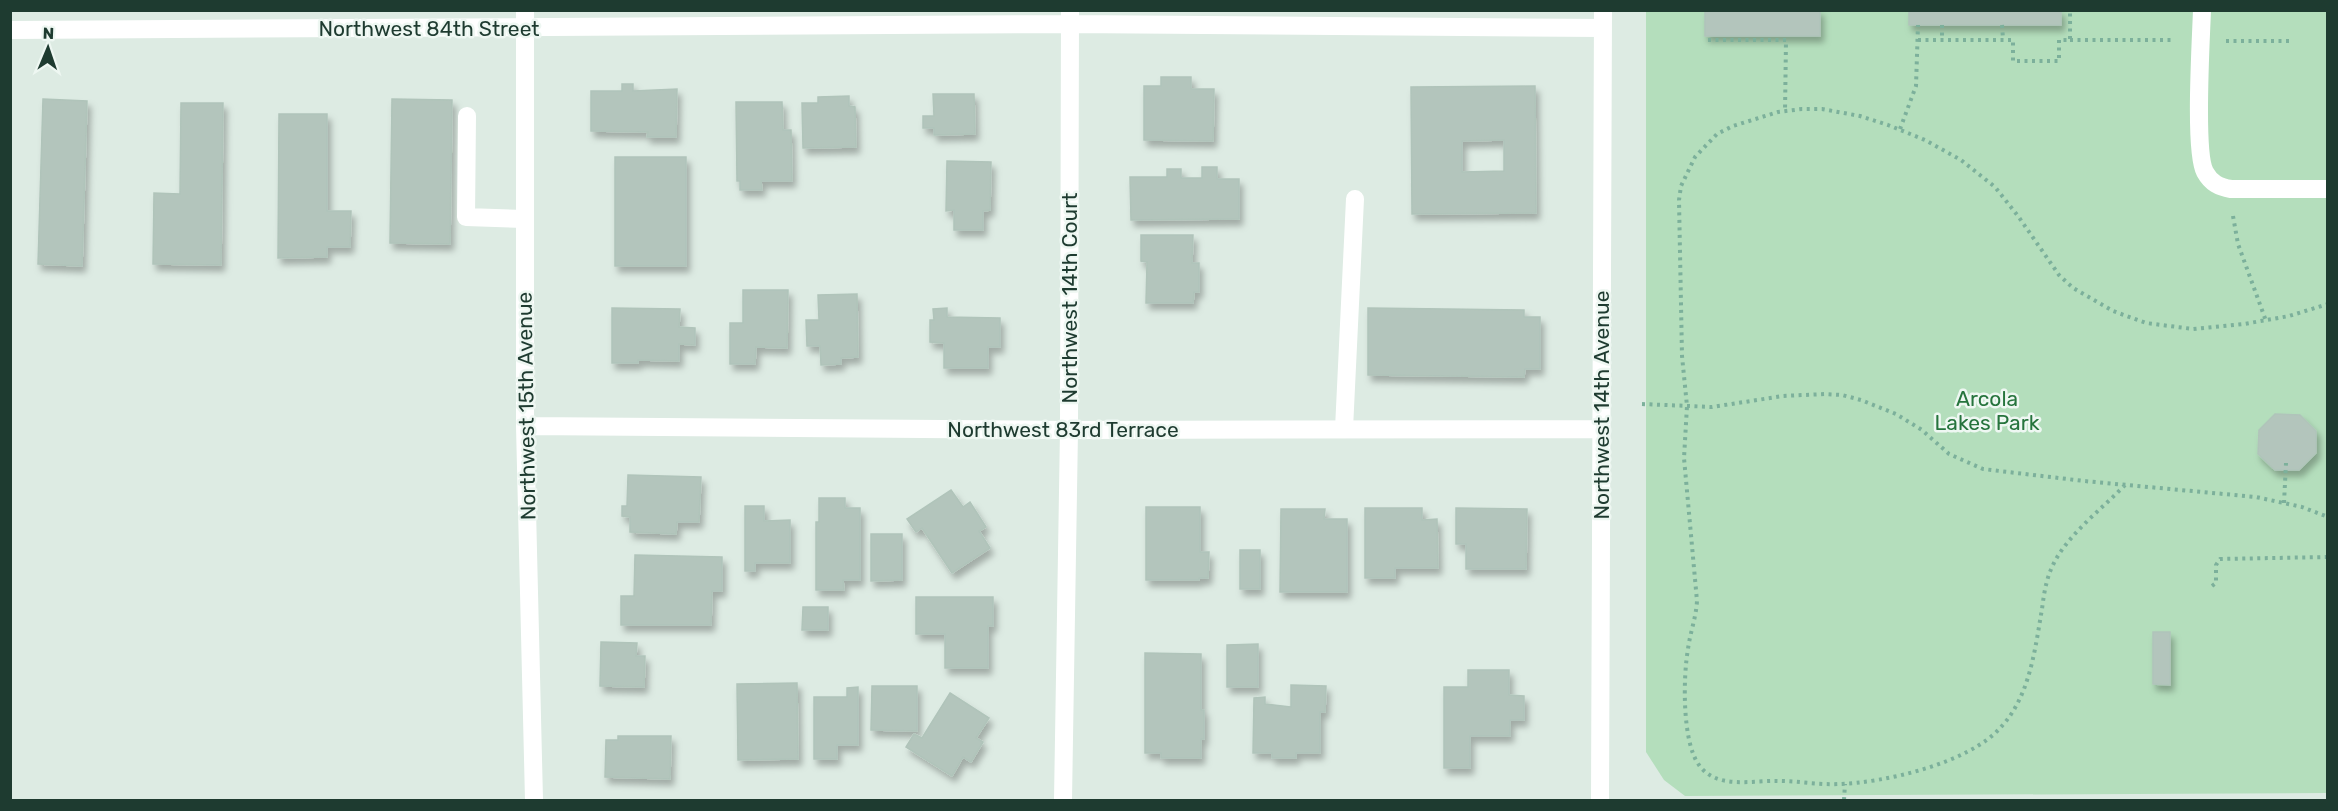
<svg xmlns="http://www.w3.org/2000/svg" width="2338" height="811" font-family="Rubik,sans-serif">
  <defs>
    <filter id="shadow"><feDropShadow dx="3.5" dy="6" stdDeviation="3" flood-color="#0004"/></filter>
  </defs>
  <rect width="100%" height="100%" fill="#ddebe3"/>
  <path fill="#b4debc" d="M 1646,11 L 2327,11 L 2327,793 L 1685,796 L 1664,780 L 1646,752 Z"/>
  <path fill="#b3c5bc" stroke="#b0c4ba" stroke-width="1.5" fill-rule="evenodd" filter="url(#shadow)" d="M 1705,10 L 1820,10 L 1820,36 L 1705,36 Z
    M 1909,10 L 2061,10 L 2061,25 L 1909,25 Z
    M 1161,77 L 1191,77 L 1191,89 L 1214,89 L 1213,141 L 1144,140 L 1144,86 L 1161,86 Z
    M 622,84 L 633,84 L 633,91 L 677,89 L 676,137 L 647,137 L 648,132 L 591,131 L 591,91 L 622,91 Z
    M 1535,86 L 1536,213 L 1412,214 L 1411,87 ZM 1504,140 L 1504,171 L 1462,172 L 1462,141 Z
    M 933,94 L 974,94 L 975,134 L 934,135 L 934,128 L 923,128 L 923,116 L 934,116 Z
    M 849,96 L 849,106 L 855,107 L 856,147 L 803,148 L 802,103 L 818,103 L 818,97 Z
    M 43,99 L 87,101 L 82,266 L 38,264 Z
    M 392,99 L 452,100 L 450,244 L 390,243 Z
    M 736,102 L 782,102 L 783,130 L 791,130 L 792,181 L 761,181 L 762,190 L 740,190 L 740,181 L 737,181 Z
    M 181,103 L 223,103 L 221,265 L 153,264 L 154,193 L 180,194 Z
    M 279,114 L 327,114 L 327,211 L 351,211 L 350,247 L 327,247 L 327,257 L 278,258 Z
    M 615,157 L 686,157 L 686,266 L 615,266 Z
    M 947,161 L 991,162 L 990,210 L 983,211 L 983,230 L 954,230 L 954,210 L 946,211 Z
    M 1202,167 L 1217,167 L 1217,179 L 1239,179 L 1239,219 L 1131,220 L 1130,177 L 1167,177 L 1167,169 L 1181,169 L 1181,178 L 1202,178 Z
    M 1141,235 L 1193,235 L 1192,263 L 1199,263 L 1199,292 L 1194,292 L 1193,303 L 1146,303 L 1147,262 L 1141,261 Z
    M 743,290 L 788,290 L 787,348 L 756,347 L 755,364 L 730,364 L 730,323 L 743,323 Z
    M 857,294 L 858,357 L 841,358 L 841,364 L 821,365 L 820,346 L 807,346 L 806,320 L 819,320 L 818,295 Z
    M 612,308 L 680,309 L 679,327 L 695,328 L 695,345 L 679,344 L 679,361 L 638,360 L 638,363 L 612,363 Z
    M 947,308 L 947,317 L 1000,318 L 1000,347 L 988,347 L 988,368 L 944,368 L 944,343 L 930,342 L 930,320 L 934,320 L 933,309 Z
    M 1368,308 L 1524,310 L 1524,317 L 1540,317 L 1540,369 L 1525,369 L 1524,377 L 1368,375 Z
    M 2275,414 L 2300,415 L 2316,431 L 2316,453 L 2299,470 L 2275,470 L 2258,454 L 2259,430 Z
    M 628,475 L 701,477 L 699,522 L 677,522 L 676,534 L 630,532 L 630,517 L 622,516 L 622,506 L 627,506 Z
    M 951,490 L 963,507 L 970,502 L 986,527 L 979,531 L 990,548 L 952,573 L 922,528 L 916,532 L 907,519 Z
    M 819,498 L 845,498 L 845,508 L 860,508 L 860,580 L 843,580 L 844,590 L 816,590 L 816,522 L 819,522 Z
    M 745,506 L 764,506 L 764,521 L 790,520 L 790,563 L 755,563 L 755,571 L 745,571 Z
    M 1146,507 L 1200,507 L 1200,552 L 1209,552 L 1208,578 L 1199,578 L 1199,580 L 1146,580 Z
    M 1365,508 L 1422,508 L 1422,520 L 1437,519 L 1438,568 L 1395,568 L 1395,578 L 1365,578 Z
    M 1456,508 L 1527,509 L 1526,569 L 1466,569 L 1466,544 L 1456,544 Z
    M 1281,509 L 1325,509 L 1324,519 L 1347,519 L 1347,592 L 1280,592 Z
    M 871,534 L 902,534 L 902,580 L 871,581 Z
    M 1240,550 L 1260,550 L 1260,589 L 1240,589 Z
    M 635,555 L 722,557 L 722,591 L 712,591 L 711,625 L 621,625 L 621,596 L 634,596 Z
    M 916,597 L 993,597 L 993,626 L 988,626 L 988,668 L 945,668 L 945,634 L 916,634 Z
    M 803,607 L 828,607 L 828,630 L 802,630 Z
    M 2153,632 L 2170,632 L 2170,685 L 2153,684 Z
    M 601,642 L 637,643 L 636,656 L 645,656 L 644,687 L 600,686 Z
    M 1258,644 L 1258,687 L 1227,687 L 1227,645 Z
    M 1145,653 L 1201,654 L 1201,710 L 1204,710 L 1204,739 L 1201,739 L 1201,758 L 1161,758 L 1161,753 L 1145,753 Z
    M 1468,670 L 1509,670 L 1509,695 L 1524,696 L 1524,720 L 1510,720 L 1510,736 L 1470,736 L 1470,768 L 1444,768 L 1444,687 L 1468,687 Z
    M 797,683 L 798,759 L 738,760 L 737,684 Z
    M 1291,685 L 1326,686 L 1325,712 L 1320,712 L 1320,753 L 1296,753 L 1296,758 L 1272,758 L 1272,753 L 1253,753 L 1254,698 L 1265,697 L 1265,704 L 1291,707 Z
    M 872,686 L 917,686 L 917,731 L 871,730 Z
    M 858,687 L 858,745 L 837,745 L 837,759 L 814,759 L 814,697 L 847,697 L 847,688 Z
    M 950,693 L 989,718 L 976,738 L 983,742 L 971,762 L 963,757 L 952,776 L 906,747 L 914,734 L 922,738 Z
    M 618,736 L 671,736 L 670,779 L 605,777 L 606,740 L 618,740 Z"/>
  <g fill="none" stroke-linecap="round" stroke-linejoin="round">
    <path stroke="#7cb09b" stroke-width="4" stroke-dasharray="3 4.5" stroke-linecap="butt" d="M 1942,25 L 1942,40
      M 2002,25 L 2003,39
      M 1708,40 L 1786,40 L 1785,112
      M 1918,40 L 2013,40 L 2013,61 L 2059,61 L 2059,40 L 2070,40 L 2070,10
      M 2070,40 L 2174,40
      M 2226,41 L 2292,41
      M 1900,129 L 1916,86 L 1918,25
      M 2233,216 L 2238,244 L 2266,321
      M 1642,404 L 1712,407 L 1783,396 L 1825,394 L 1842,395 L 1861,400 L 1896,414 L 1922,430 L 1949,454 L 1983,469 L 2084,481 L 2256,497 L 2302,507 L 2328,517
      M 2125,485 C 2102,509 2067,535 2053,565 C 2046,579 2044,594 2042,609 C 2035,649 2030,696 2001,727 C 1970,763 1884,783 1838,784 C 1818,785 1799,781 1779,781 C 1752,780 1717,790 1699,765 C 1682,742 1683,677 1688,649 C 1690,633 1696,618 1697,601 L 1684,458 L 1687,406 L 1682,356 L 1679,200 L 1681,186 L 1695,157 L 1717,134 L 1733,126 L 1778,112 L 1802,109 L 1822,109 L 1860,116 L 1888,125 L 1925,140 L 1961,160 L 1995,187 L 2018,216 L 2059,275 L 2073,288 L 2113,311 L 2146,323 L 2193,329 L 2244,324 L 2289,316 L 2328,304
      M 2284,503 L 2286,463
      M 2212,586 L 2216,583 L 2216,565 L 2220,559 L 2328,557
      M 1844,800 L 1845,784"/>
    <path stroke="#fff" stroke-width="18" d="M 2202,10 C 2201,40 2194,152 2205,172 C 2211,183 2219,187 2231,189 L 2328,189
      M 467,116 L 466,217 L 525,219
      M 1344,429 L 1355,199"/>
    <path stroke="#fff" stroke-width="18" d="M 525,10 L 525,426 L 534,800
      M 10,30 L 1070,24 L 1603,28
      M 525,426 L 1069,430 L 1600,429
      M 1063,800 L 1069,430 L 1070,10
      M 1600,800 L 1603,10"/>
  </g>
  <g text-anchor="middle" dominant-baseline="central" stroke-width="5" stroke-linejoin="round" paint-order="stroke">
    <g font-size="21" fill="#1e3b30" stroke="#eef7f2">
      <text x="429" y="28">Northwest 84th Street</text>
      <text transform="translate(1069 298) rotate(-90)">Northwest 14th Court</text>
      <text transform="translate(1601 405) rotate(-90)">Northwest 14th Avenue</text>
      <text transform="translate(526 406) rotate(-91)">Northwest 15th Avenue</text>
      <text x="1063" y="429">Northwest 83rd Terrace</text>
    </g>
    <g font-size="21" fill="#26743d" stroke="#eef7f2">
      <text x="1987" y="398">Arcola<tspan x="1987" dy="24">Lakes Park</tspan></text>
    </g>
  </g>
  <rect width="2338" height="811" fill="none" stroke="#1e3b30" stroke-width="24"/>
  <g transform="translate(48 48) rotate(2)" stroke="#eef7f2" stroke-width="4.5" paint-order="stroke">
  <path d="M0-4.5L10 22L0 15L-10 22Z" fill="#1e3b30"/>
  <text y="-9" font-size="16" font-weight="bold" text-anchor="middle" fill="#1e3b30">N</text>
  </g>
</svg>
